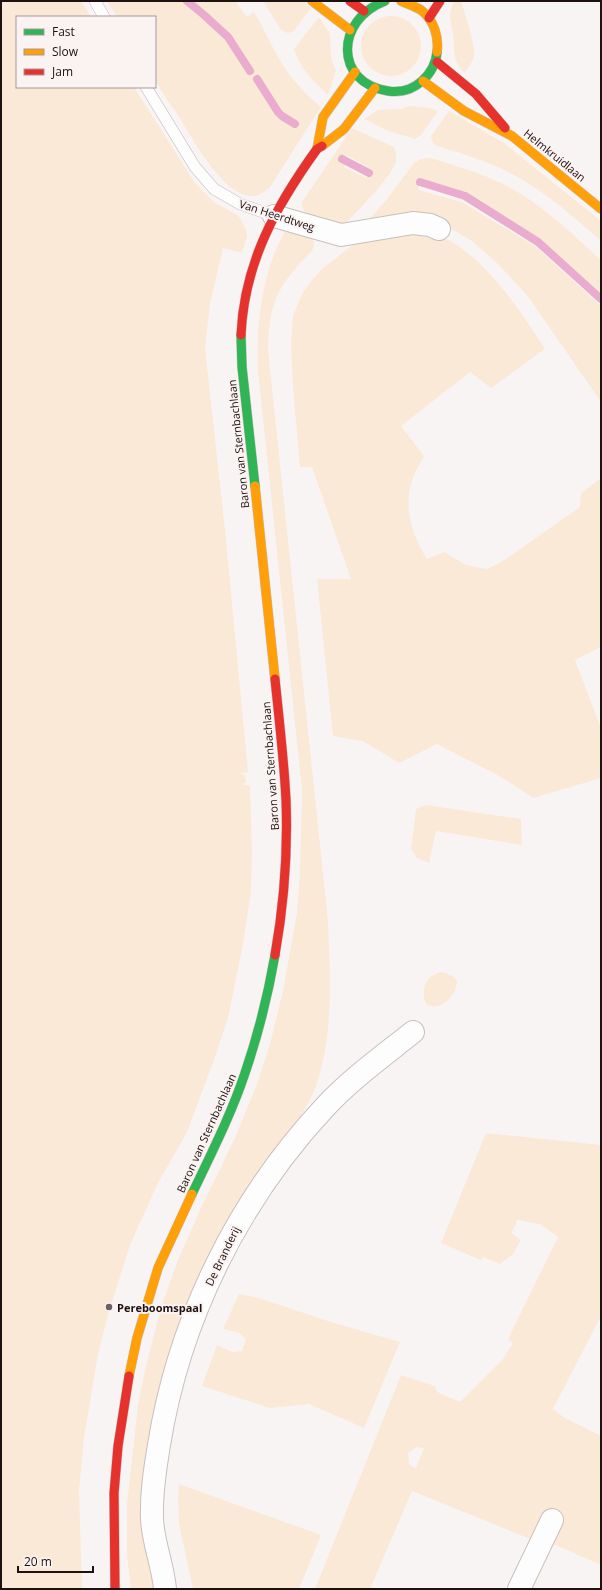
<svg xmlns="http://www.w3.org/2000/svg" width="602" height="1590" font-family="'Open Sans',sans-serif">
  <rect width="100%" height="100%" fill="#f9f4f4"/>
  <path fill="#fae9d6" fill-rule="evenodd" d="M 1,1 L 81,1 L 91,17 L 17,17 L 17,87 L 134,87 L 195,183 L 215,203 L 236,214 L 240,218 L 246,230 L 247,236 L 242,253 L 223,248 L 210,304 L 205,348 L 225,530 L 248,772 L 240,773 L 245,775 L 246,783 L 241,784 L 250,786 L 252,853 L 251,891 L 243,944 L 228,1018 L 215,1057 L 187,1132 L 157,1185 L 130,1245 L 109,1311 L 98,1354 L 84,1438 L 79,1490 L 82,1589 L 1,1589 Z
    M 107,1 L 235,1 L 247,17 L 254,12 C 267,33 276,57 291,77 C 300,88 310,98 321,107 L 270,187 C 236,223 194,140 179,117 C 174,109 157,86 155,78 C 154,74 155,67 155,63 C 155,48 155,32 155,17 L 117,17 Z
    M 263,1 L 304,1 L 311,8 L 293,32 L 287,33 L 281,30 Z
    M 454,1 L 460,1 L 462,4 C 465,14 476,48 474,56 C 473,61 468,68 465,73 C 452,63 455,49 453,35 C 451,20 447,17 454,1 Z
    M361 46a30 30 0 1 1 60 0a30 30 0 1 1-60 0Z
    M 319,17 L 330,34 L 331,58 L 336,71 L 328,95 C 312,79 302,72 294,49 Z
    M 410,106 L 430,108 L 438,111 L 421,135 L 415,139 L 386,130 L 364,119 L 378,110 L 400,109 Z
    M 449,111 L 504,143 L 601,221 L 601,241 C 573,216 540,187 506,171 C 484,160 460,153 437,146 L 433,143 L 431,136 Z
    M 352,128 L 394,147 C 396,152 397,156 396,162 C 392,176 354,215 342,227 C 330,223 299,218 302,202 ZM 345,156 L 350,157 L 371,169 L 366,178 L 344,167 L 345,164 L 341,161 Z
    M 431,158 C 456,166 481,173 505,185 C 541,203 571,233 601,260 L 601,293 L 539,239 L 465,193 L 421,178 L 418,190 L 462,202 L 535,246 L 601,306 L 601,402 L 527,295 L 498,264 L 472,241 L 438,221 L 369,219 L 383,204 L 414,163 L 421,159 Z
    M 287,228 L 313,238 L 314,246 L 312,251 C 278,285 269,301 268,350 L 328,921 C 330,974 334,1031 317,1083 C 310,1105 293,1127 280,1146 L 173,1351 L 157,1589 L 131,1589 L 127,1555 L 127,1504 L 138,1405 L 146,1366 L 161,1307 L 178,1260 L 201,1208 L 234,1140 L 257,1084 L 270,1044 L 283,991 L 297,913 L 300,872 L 302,790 L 258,371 C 256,322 262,270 287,228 Z
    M 399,231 C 409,232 427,231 436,234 C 481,251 520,310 545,349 L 491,388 L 470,372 L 401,426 L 424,456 C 421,462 417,468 414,475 C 402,504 411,534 427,559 L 444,552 L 466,565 L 486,569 L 500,563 L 580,507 L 581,493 L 601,478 L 601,647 L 575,660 L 601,728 L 601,778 L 533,798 L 503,778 L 437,744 L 399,763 L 363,741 L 333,736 L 317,579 L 351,579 L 312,467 L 300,467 L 293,388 L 291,343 L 293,316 L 302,294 L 311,281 L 323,268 L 353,245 L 369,239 Z
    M 426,805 L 521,819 L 522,845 L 436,831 L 429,863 L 417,858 L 411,849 L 416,809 Z
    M 442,972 L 453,976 L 457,981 C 457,995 440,1013 426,1004 C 420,989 426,975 442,972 Z
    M 486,1133 L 601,1145 L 601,1316 L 553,1409 L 565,1418 L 601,1436 L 601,1565 L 551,1543 L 533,1540 L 412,1491 L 370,1589 L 315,1589 L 401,1375 L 435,1386 L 437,1392 L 460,1402 L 503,1359 L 513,1343 L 508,1339 L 558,1237 L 540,1224 L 517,1220 L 516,1224 L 511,1233 L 521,1240 L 513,1254 L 500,1264 L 483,1257 L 481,1260 L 441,1243 ZM 416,1447 L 424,1448 L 416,1468 L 409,1465 L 408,1453 Z
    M 239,1294 L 259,1298 L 334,1323 L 400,1342 L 364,1428 L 309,1404 L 270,1408 L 202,1386 L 217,1345 L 232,1352 L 242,1351 L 246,1339 L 239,1333 L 223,1329 Z
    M 179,1484 L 321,1535 L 299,1589 L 193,1589 L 179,1524 L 178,1498 Z"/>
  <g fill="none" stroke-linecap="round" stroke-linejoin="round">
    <path stroke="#e9acce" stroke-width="8" d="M 187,1 L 204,15 L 228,37 L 250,71
      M 257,79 L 278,112 L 282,116 L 295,124
      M 342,159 L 369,173
      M 420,182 L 465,196 L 500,218 L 538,242 L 601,299"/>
    <defs>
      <path id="lane" d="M 95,1 L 104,17
        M 146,87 L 195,167 L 214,189 L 240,204 L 274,216"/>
      <path id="street" d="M 274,216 L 341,235 L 413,223 L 430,225 L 439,229
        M 165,1589 C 163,1565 153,1543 152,1519 C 151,1494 155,1469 159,1445 C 179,1320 238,1200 325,1107 C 351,1079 383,1056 413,1032
        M 519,1589 L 552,1520"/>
      <path id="fast" d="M 385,1 C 335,20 334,83 388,91 C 401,93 412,90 422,81 C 431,73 436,63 437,52
        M 241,335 L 242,367 L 255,486
        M 192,1194 C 211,1154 231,1115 245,1073 C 258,1035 268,995 275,955"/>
      <path id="slow" d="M 312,1 L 350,30
        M 401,1 C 407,4 415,6 421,10 C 434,20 439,37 437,52
        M 423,81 L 464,111 L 512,136 L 601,209
        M 322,146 L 344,129 L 375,88
        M 317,149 L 323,117 L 355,72
        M 255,486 L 275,679
        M 129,1376 L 137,1338 L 158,1268 L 192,1194"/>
      <path id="jam" d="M 350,1 L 364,11
        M 429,18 L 440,1
        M 437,62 L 476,94 L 505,128
        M 241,335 C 244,263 276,206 317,149 L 322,146
        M 275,955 C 284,904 288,852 286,800 C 284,760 279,719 275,679
        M 115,1589 L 114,1493 L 118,1446 L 129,1376"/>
    </defs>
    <use href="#lane" stroke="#c8bfbe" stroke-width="12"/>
    <use href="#street" stroke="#c8bfbe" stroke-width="24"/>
    <use href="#fast" stroke="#c8bfbe" stroke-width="10"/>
    <use href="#slow" stroke="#c8bfbe" stroke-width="10"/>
    <use href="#jam" stroke="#c8bfbe" stroke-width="10"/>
    <use href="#lane" stroke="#fefdfd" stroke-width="11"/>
    <use href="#street" stroke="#fefdfd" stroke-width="22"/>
    <use href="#fast" stroke="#30b455" stroke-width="9"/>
    <use href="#slow" stroke="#ff9f0a" stroke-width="9"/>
    <use href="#jam" stroke="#e5322d" stroke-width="9"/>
  </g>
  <circle fill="#6b6160" stroke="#fbf3f2" stroke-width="1.5" cx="109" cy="1307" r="4"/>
  <g text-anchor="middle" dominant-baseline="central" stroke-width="4" stroke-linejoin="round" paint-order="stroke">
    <g font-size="11" fill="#1e1210" stroke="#fbf3f2">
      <text transform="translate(555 155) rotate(39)">Helmkruidlaan</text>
      <text transform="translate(277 215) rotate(18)">Van Heerdtweg</text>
      <text transform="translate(238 444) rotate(-96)">Baron van Sternbachlaan</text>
      <text transform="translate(270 766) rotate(-94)">Baron van Sternbachlaan</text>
      <text transform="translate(206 1133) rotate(-66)">Baron van Sternbachlaan</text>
      <text transform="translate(222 1256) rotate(-64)">De Branderij</text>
    </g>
    <g font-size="11" font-weight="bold" fill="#1e1210" stroke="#fbf3f2" text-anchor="start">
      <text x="117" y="1307">Pereboomspaal</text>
    </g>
  </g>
  <rect width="602" height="1590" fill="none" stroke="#1e1210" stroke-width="4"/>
  <rect x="16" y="16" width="140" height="72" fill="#fbf3f2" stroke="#a39998"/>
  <rect x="24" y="29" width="20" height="6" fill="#30b455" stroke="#a39998"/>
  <text x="52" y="36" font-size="12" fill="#1e1210">Fast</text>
  <rect x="24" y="49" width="20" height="6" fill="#ff9f0a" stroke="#a39998"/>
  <text x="52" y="56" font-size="12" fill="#1e1210">Slow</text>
  <rect x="24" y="69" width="20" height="6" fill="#e5322d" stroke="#a39998"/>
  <text x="52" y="76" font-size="12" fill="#1e1210">Jam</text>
  <path d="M18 1566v6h75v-6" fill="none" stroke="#1e1210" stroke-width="2"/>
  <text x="24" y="1566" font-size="12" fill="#1e1210" stroke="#fbf3f2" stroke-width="3" paint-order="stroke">20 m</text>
</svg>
